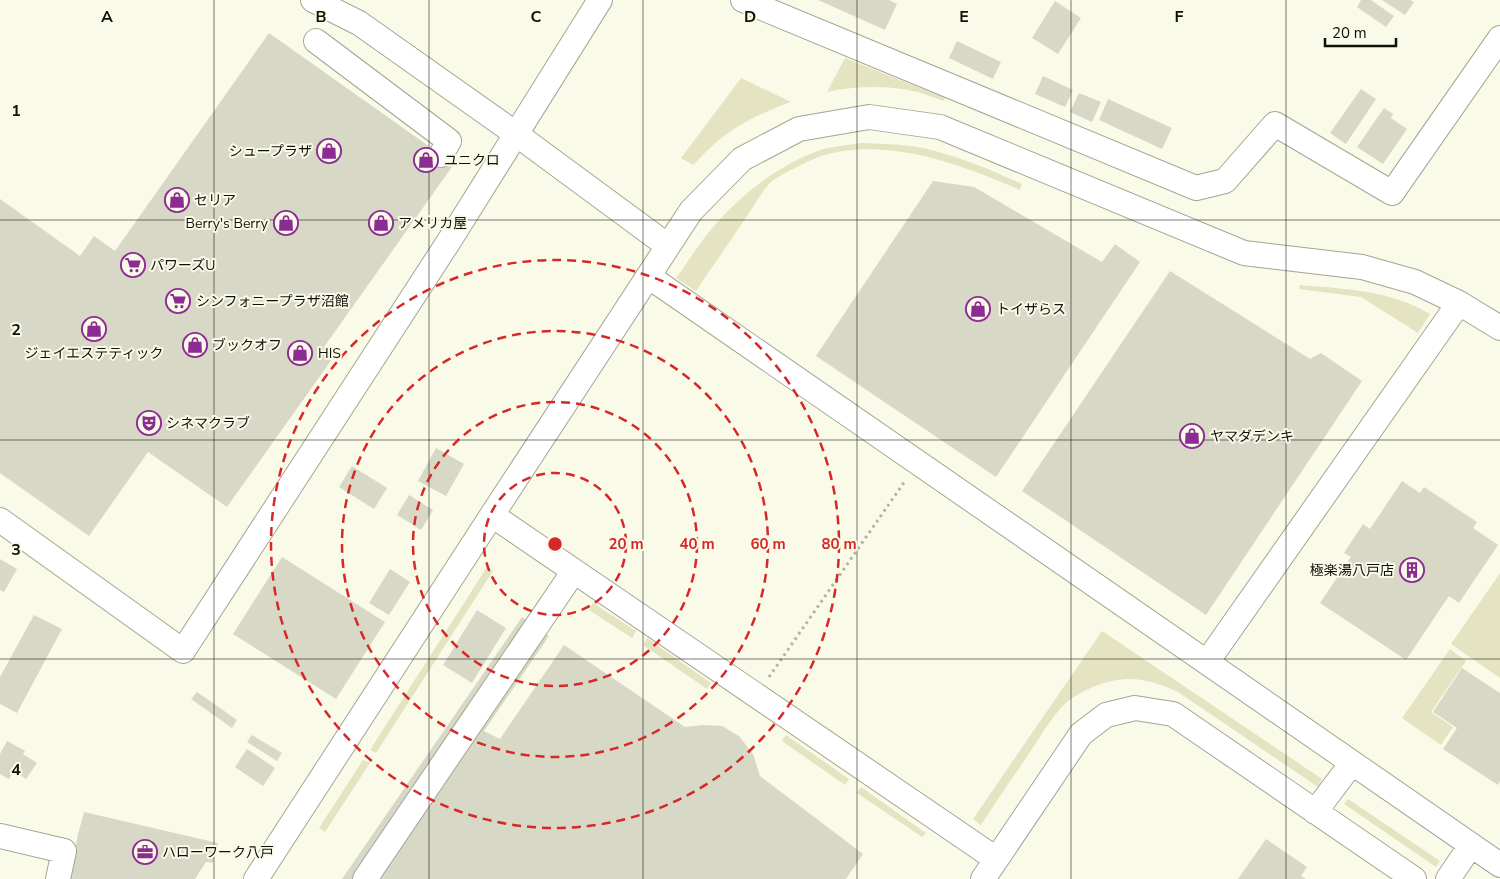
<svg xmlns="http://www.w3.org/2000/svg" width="1500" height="879" font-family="'Nunito Sans','Noto Sans JP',sans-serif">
  <rect width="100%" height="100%" fill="#fafae8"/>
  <path fill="#e4e4c2" d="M 845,58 L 945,98 L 944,101 C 935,98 927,95 918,92 C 889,85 856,86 827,92 Z
    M 741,78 L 791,102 C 771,109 749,119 731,131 C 717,140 705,153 693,165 L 681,158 Z
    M 862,143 C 883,144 906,144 927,149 C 960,157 992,170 1022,184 L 1020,190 C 961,164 883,135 818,157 C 813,159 807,162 801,165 C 792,169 776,177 769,184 C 760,194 753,208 745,219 C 729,243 712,267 696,291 L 676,278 C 686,265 695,250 705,237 C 735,199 777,164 824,149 C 836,146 849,145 862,143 Z
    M 1300,285 C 1344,289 1391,290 1430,314 L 1418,333 L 1361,297 L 1299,289 Z
    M 487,567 L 493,571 L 376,753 L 370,750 Z
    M 1500,573 L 1500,678 L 1451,644 Z
    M 593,603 L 636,631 L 632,638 L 589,610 Z
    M 1102,631 L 1322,779 L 1318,787 L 1178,692 C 1146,678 1126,674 1093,687 C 1081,692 1070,698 1061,708 C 1049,721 1040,737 1030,752 C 1014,776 997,800 981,825 L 973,819 Z
    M 647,638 L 711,683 L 707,689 L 643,645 Z
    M 1450,649 L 1466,661 L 1431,712 L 1453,727 L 1441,745 L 1402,718 Z
    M 786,735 L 849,779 L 845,785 L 782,741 Z
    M 363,760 L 370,763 L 325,832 L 319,828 Z
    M 861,787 L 926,833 L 922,837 L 857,793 Z
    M 1348,799 L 1440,861 L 1436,867 L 1344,804 Z"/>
  <path fill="#d8d8c6" d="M 818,0 L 889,0 L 897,4 L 885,30 Z
    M 1361,0 L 1371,0 L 1394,16 L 1386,27 L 1357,7 Z
    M 1382,0 L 1410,0 L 1414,2 L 1405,15 Z
    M 1055,1 L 1081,18 L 1058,54 L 1032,38 Z
    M 269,33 L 454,164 L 324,347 L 335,355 L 227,507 L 148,452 L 89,536 L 0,473 L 0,199 L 80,256 L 94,236 L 115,251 Z
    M 957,41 L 1001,62 L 993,79 L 949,58 Z
    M 1043,76 L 1073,90 L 1065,107 L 1035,94 Z
    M 1361,89 L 1376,99 L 1346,144 L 1330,133 Z
    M 1079,93 L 1101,102 L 1092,122 L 1070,112 Z
    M 1108,99 L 1172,128 L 1162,149 L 1099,120 Z
    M 1384,108 L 1393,114 L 1391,118 L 1407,129 L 1383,164 L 1357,147 Z
    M 933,181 L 974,187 L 1102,262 L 1115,244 L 1140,262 L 996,477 L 816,356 Z
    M 1170,271 L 1310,359 L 1321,353 L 1362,381 L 1206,615 L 1022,491 Z
    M 436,448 L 464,464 L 446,496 L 418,481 Z
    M 352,466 L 387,488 L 374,509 L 339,487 Z
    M 1402,481 L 1420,493 L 1424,487 L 1477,522 L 1473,528 L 1498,545 L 1459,603 L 1449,596 L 1406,660 L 1320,603 L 1351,557 L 1344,553 L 1363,524 L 1370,529 Z
    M 409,495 L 433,510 L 421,530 L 397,515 Z
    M 282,557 L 385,622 L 336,699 L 233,634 Z
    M 0,559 L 17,569 L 4,592 L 0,590 Z
    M 390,569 L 410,582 L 389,615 L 369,603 Z
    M 477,610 L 506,628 L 472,683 L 443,665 Z
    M 34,615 L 62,629 L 17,713 L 0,704 L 0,677 Z
    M 522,617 L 549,636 L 484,731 L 500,739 L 564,645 L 685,727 L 703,725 L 722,726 L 739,736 L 753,754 L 760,776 L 863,854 L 846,879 L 342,879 Z
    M 1462,668 L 1500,693 L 1500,781 L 1498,785 L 1443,749 L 1457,728 L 1433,712 Z
    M 197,692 L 237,720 L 232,728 L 191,699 Z
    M 252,735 L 282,753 L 277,761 L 247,742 Z
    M 7,741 L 25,751 L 23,754 L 37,763 L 26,779 L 14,771 L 9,779 L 0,774 L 0,754 Z
    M 247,749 L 275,768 L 263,786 L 235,767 Z
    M 84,812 L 218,843 L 213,863 L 206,862 L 195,879 L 69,879 L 78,834 Z
    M 1266,839 L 1307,867 L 1301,876 L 1306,879 L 1238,879 Z"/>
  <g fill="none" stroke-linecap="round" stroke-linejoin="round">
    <defs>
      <path id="minor" d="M 313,0 L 359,23 L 516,134 L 668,246
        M 743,0 L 1196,188 L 1225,181 L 1275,124 L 1392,193 L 1500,38
        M 316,41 L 449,141 L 441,155
        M 648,276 L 1500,865
        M 492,515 L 996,859
        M 0,520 L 183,651 L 451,238 L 600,0
        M 1207,662 L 1459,303
        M 1315,812 L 1352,763
        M 0,836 L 64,851 L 58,879
        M 256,879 L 492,515 L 691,211 L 742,159 L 799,129 L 869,117 L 940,127 L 1244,253 L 1362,267 L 1415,282 L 1459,303 L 1500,328
        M 365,879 L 574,571
        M 983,879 L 1081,734 L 1106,715 L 1135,708 L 1173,714 L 1414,879
        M 1448,879 L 1471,845"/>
    </defs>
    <use href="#minor" stroke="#a5a594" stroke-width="26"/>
    <path stroke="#b1b1a3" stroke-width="3" stroke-dasharray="2.5 4" stroke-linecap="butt" d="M 769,677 L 905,481"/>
    <use href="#minor" stroke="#fff" stroke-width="24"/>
  </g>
  <path fill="none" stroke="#10100a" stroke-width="1" stroke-opacity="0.55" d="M 214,0 L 214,879M 429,0 L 429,879M 643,0 L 643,879M 857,0 L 857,879M 1071,0 L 1071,879M 1286,0 L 1286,879M 0,220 L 1500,220M 0,440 L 1500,440M 0,659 L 1500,659"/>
  <g fill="none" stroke="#d62828" stroke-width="2.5" stroke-dasharray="9 6">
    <circle cx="555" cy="544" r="71"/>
    <circle cx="555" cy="544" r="142"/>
    <circle cx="555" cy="544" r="213"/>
    <circle cx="555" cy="544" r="284"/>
  </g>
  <defs>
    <symbol id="shop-ring" viewBox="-11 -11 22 22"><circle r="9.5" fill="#fafae8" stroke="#8c2b93" stroke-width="1.5"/><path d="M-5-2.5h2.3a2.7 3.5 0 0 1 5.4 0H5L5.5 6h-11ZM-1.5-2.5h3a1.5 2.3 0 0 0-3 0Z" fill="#8c2b93"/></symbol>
    <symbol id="supermarket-ring" viewBox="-11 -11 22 22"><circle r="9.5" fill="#fafae8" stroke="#8c2b93" stroke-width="1.5"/><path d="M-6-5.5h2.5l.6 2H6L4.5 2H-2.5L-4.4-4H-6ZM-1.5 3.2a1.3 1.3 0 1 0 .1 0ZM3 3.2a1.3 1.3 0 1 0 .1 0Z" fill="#8c2b93"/></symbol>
    <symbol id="theatre-ring" viewBox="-11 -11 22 22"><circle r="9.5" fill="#fafae8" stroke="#8c2b93" stroke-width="1.5"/><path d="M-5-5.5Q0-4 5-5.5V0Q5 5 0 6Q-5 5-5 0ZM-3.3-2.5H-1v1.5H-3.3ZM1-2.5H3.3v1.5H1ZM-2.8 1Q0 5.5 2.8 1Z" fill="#8c2b93"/></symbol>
    <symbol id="building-ring" viewBox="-11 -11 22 22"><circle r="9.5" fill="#fafae8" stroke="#8c2b93" stroke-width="1.5"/><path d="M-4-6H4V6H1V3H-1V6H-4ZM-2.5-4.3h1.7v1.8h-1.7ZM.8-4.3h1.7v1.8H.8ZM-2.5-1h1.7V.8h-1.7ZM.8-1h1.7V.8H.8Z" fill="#8c2b93"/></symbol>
    <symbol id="office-ring" viewBox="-11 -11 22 22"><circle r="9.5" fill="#fafae8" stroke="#8c2b93" stroke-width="1.5"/><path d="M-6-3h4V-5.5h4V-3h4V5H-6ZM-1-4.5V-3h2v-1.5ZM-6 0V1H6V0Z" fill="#8c2b93"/></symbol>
  </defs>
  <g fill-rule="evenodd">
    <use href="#shop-ring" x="315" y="137" width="28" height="28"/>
    <use href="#shop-ring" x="412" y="146" width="28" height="28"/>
    <use href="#shop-ring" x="163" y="186" width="28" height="28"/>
    <use href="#shop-ring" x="272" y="209" width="28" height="28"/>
    <use href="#shop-ring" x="367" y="209" width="28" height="28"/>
    <use href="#supermarket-ring" x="119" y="251" width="28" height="28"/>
    <use href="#supermarket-ring" x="164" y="287" width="28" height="28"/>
    <use href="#shop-ring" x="964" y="295" width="28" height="28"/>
    <use href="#shop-ring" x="80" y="315" width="28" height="28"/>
    <use href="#shop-ring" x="181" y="331" width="28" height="28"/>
    <use href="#shop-ring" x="286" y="339" width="28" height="28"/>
    <use href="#theatre-ring" x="135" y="409" width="28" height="28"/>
    <use href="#shop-ring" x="1178" y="422" width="28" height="28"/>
    <use href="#building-ring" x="1398" y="556" width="28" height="28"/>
    <use href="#office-ring" x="131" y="838" width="28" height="28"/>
  </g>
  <g text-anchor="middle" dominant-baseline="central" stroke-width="4" stroke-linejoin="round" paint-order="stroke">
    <g font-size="14" fill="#10100a" stroke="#fafae8" text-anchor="start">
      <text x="312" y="151" text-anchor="end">シュープラザ</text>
      <text x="444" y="160">ユニクロ</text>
      <text x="194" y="200">セリア</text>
      <text x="268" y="223" text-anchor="end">Berry's Berry</text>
      <text x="398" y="223">アメリカ屋</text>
      <text x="150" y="265">パワーズU</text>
      <text x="196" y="301">シンフォニープラザ沼館</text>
      <text x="996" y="309">トイザらス</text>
      <text x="212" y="345">ブックオフ</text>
      <text x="94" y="353" text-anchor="middle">ジェイエステティック</text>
      <text x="318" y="353">HIS</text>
      <text x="166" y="423">シネマクラブ</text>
      <text x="1210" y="436">ヤマダデンキ</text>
      <text x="1394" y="570" text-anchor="end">極楽湯八戸店</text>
      <text x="162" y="852">ハローワーク八戸</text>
    </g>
  </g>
  <g font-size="16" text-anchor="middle" font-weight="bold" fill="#10100a" stroke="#fafae8" stroke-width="4" stroke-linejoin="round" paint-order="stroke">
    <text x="107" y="22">A</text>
    <text x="321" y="22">B</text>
    <text x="536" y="22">C</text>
    <text x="750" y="22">D</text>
    <text x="964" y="22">E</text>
    <text x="1179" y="22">F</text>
    <text x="16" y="116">1</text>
    <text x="16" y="335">2</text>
    <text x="16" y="555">3</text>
    <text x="16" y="775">4</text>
  </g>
  <circle cx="555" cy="544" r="8" fill="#d62828" stroke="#fafae8" stroke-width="2.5"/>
  <g font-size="15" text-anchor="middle" font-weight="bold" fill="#d62828" stroke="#fafae8" stroke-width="4" stroke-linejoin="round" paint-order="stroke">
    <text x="626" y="549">20 m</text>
    <text x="697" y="549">40 m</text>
    <text x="768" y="549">60 m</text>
    <text x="839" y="549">80 m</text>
  </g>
  <path d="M1325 38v8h71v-8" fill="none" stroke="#10100a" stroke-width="2.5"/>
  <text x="1332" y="38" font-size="15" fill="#10100a" stroke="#fafae8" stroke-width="4" paint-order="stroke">20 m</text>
</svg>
